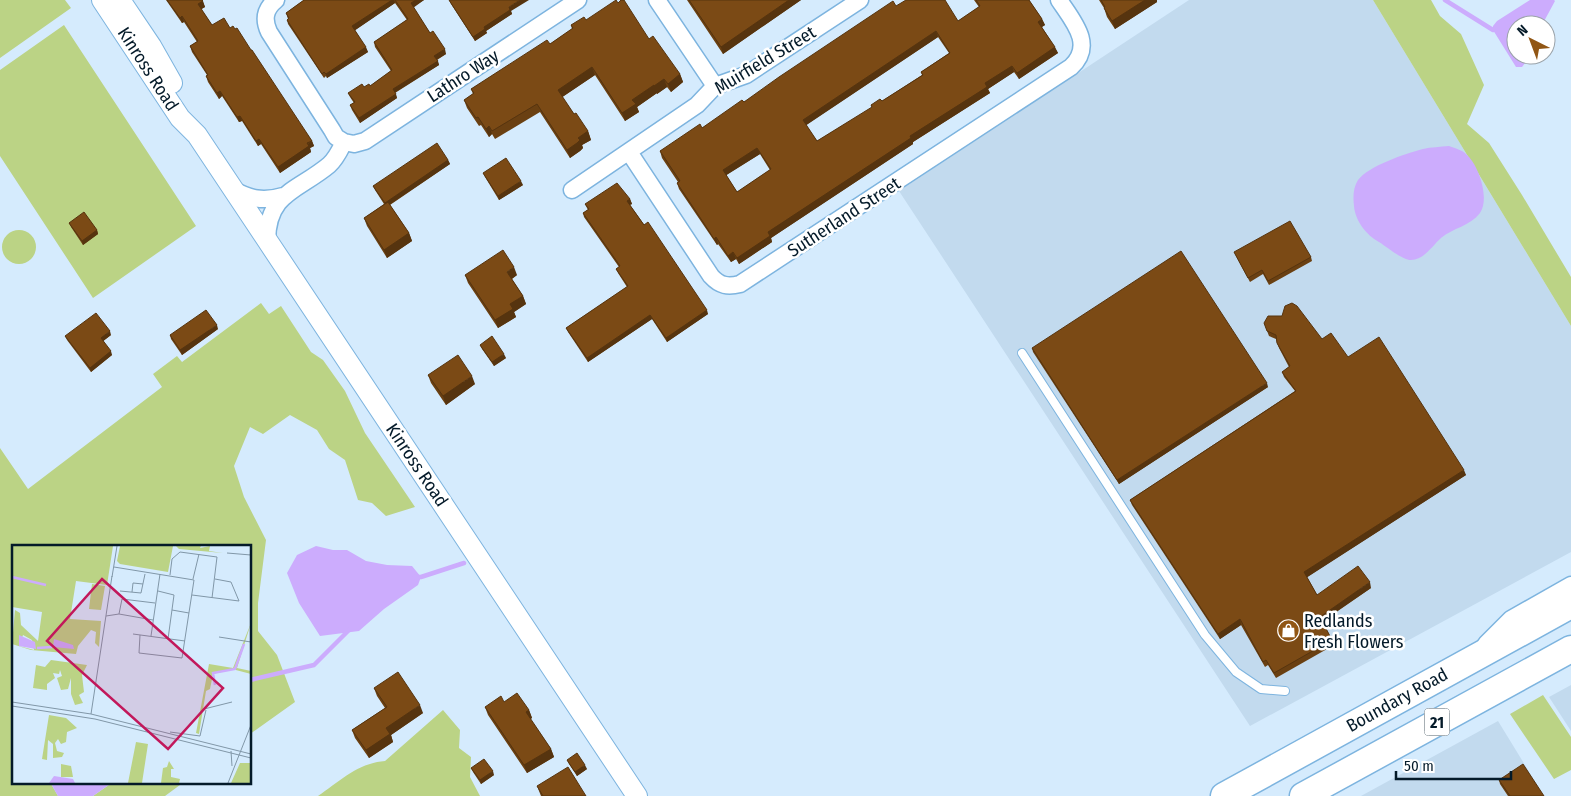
<svg xmlns="http://www.w3.org/2000/svg" width="1571" height="796" font-family="'Fira Sans Condensed',sans-serif">
  <rect width="100%" height="100%" fill="#d5ebfd"/>
  <path fill="#c2daee" d="M 1189,0 L 1373,0 L 1571,326 L 1571,552 L 1250,726 L 899,191 Z
    M 1571,685 L 1571,731 L 1549,697 Z
    M 1498,721 L 1544,796 L 1361,796 Z"/>
  <path fill="#bbd385" d="M 0,0 L 65,0 L 71,8 L 0,58 Z
    M 1373,0 L 1431,0 L 1440,16 L 1461,34 L 1484,85 L 1467,124 L 1489,143 L 1522,195 L 1571,277 L 1571,326 Z
    M 64,25 L 196,226 L 93,298 L 0,156 L 0,70 Z
    M2 247a17 17 0 1 1 34 0a17 17 0 1 1-34 0Z
    M 261,303 L 269,314 L 281,306 L 311,352 L 323,360 L 345,391 L 365,433 L 415,507 L 386,516 L 372,503 L 358,500 L 345,460 L 329,449 L 317,430 L 290,415 L 263,434 L 250,427 L 234,466 L 244,497 L 266,540 L 258,603 L 258,631 L 277,655 L 295,702 L 250,734 L 250,546 L 14,546 L 14,782 L 50,782 L 58,796 L 0,796 L 0,448 L 28,489 L 162,387 L 153,374 L 177,356 L 182,362 Z
    M 1543,695 L 1571,737 L 1571,770 L 1554,779 L 1510,714 Z
    M 443,710 L 460,730 L 459,748 L 471,757 L 470,777 L 480,796 L 318,796 C 340,781 358,763 385,761 Z
    M 113,782 L 184,782 L 165,796 L 93,796 Z"/>
  <path fill="#ccacfd" d="M 1530,0 L 1554,0 L 1555,1 L 1542,25 L 1516,25 L 1516,55 L 1531,55 L 1522,67 L 1516,67 L 1493,30 L 1493,26 L 1497,21 Z
    M 1449,146 C 1454,148 1462,150 1466,154 C 1479,165 1490,199 1480,213 C 1470,226 1453,228 1441,238 C 1433,245 1424,260 1411,260 C 1402,260 1387,247 1379,242 C 1366,235 1355,220 1354,206 C 1353,197 1353,188 1358,180 C 1369,166 1404,154 1423,149 C 1431,147 1440,147 1449,146 Z
    M 316,546 L 333,550 L 347,550 L 366,561 L 387,565 L 412,566 L 421,577 L 418,585 L 384,609 L 359,631 L 320,636 L 299,603 L 287,573 L 297,555 Z
    M 50,782 L 113,782 L 93,796 L 58,796 Z"/>
  <g fill="none" stroke-linecap="round" stroke-linejoin="round">
    <path stroke="#ccacfd" stroke-width="4.5" d="M 1445,0 L 1493,30
      M 415,577 L 421,577 L 464,563
      M 250,680 L 314,665 L 349,630"/>
    <defs>
      <path id="service" d="M 1022,353 L 1205,635 L 1236,672 L 1261,689 L 1285,691"/>
      <path id="minor" d="M 276,0 C 265,9 263,19 269,32 L 332,130 L 336,137 L 344,142
        M 657,0 L 715,86
        M 629,152 L 711,276 C 720,286 728,287 740,284 L 1071,67 C 1095,45 1073,21 1059,0
        M 232,189 C 250,199 263,202 283,196
        M 572,190 L 697,105 L 715,86 L 746,75 L 860,0
        M 267,240 C 268,192 298,191 329,165 C 336,159 340,150 344,142 L 354,144 L 365,141 L 578,0
        M 1486,644 L 1511,619 L 1571,585"/>
      <path id="tertiary" d="M 102,0 L 180,118 L 197,135 L 267,240 L 637,796
        M 120,0 L 151,46 L 172,83"/>
      <path id="trunk" d="M 1224,796 L 1571,605
        M 1303,796 L 1571,649"/>
    </defs>
    <use href="#service" stroke="#7db4df" stroke-width="10"/>
    <use href="#minor" stroke="#7db4df" stroke-width="19"/>
    <use href="#tertiary" stroke="#7db4df" stroke-width="22"/>
    <use href="#trunk" stroke="#7db4df" stroke-width="29"/>
    <use href="#service" stroke="#fff" stroke-width="8"/>
    <use href="#minor" stroke="#fff" stroke-width="16"/>
    <use href="#tertiary" stroke="#fff" stroke-width="20"/>
    <use href="#trunk" stroke="#fff" stroke-width="26"/>
  </g>
  <path fill="#6a4012" fill-rule="evenodd" d="M 166,0 L 202,0 L 205,7 L 201,9 L 212,25 L 230,28 L 312,141 L 314,146 L 310,148 L 311,152 L 280,173 L 261,144 L 258,146 L 242,121 L 239,122 L 222,96 L 219,99 L 208,82 L 206,76 L 207,75 L 192,52 L 190,46 L 197,42 L 184,22 L 182,23 Z
    M 304,0 L 424,0 L 413,7 L 430,33 L 446,54 L 437,60 L 439,65 L 395,93 L 397,98 L 360,123 L 352,110 L 350,105 L 354,103 L 350,97 L 348,93 L 370,86 L 391,71 L 375,47 L 374,42 L 407,20 L 395,3 L 355,30 L 368,52 L 327,78 L 326,76 L 324,78 L 288,24 L 287,20 L 288,19 L 286,13 Z
    M 449,0 L 511,11 L 512,14 L 486,31 L 487,33 L 475,41 L 451,4 Z
    M 687,0 L 801,0 L 723,54 Z
    M 974,0 L 1029,0 L 1042,19 L 1045,25 L 1042,27 L 1058,53 L 1019,79 L 1014,72 L 988,89 L 990,93 L 913,142 L 913,144 L 771,238 L 772,242 L 739,264 L 736,259 L 731,262 L 718,244 L 717,245 L 679,189 L 677,183 L 678,182 L 662,158 L 660,151 L 702,128 L 744,102 L 896,6 L 958,21 L 979,7 ZM 938,37 L 949,53 L 921,72 L 922,75 L 882,101 L 871,105 L 872,108 L 817,141 L 806,125 ZM 760,154 L 770,170 L 737,192 L 726,175 Z
    M 1099,0 L 1157,0 L 1157,2 L 1115,29 L 1107,17 L 1104,8 Z
    M 586,20 L 649,39 L 680,74 L 683,82 L 671,92 L 667,87 L 657,94 L 657,93 L 637,107 L 639,112 L 625,121 L 595,75 L 562,97 L 574,114 L 588,131 L 591,140 L 582,145 L 583,148 L 580,151 L 570,158 L 540,112 L 495,139 L 492,134 L 489,137 L 481,125 L 479,126 L 467,108 L 464,100 L 473,94 L 471,89 L 550,44 L 572,29 L 571,25 Z
    M 448,160 L 450,164 L 390,205 L 409,233 L 412,241 L 387,258 L 367,226 L 364,218 L 384,204 L 375,190 L 373,186 Z
    M 483,173 L 523,185 L 499,200 L 485,177 Z
    M 630,199 L 632,204 L 630,205 L 708,314 L 667,342 L 652,319 L 588,362 L 568,332 L 566,328 L 627,287 L 618,273 L 616,269 L 619,267 L 584,217 L 583,213 L 588,210 L 585,204 Z
    M 69,223 L 97,230 L 98,234 L 83,245 L 71,227 Z
    M 1234,252 L 1311,257 L 1312,261 L 1269,285 L 1263,274 L 1250,282 Z
    M 465,275 L 517,275 L 512,279 L 523,296 L 526,304 L 514,312 L 516,317 L 498,328 L 468,283 Z
    M 1264,323 L 1322,339 L 1348,357 L 1466,475 L 1307,577 L 1317,595 L 1371,588 L 1322,622 L 1332,640 L 1334,645 L 1276,678 L 1268,665 L 1265,667 L 1241,625 L 1220,639 L 1132,505 L 1130,500 L 1295,391 L 1284,377 L 1282,372 L 1289,367 L 1279,348 L 1277,343 L 1276,339 L 1269,336 Z
    M 218,329 L 182,355 L 171,339 L 170,335 Z
    M 111,335 L 103,341 L 112,355 L 91,372 L 67,340 L 65,336 Z
    M 480,345 L 506,358 L 494,366 L 482,349 Z
    M 1032,348 L 1268,387 L 1119,484 L 1033,352 Z
    M 428,375 L 475,384 L 446,405 L 431,383 Z
    M 374,688 L 423,713 L 391,735 L 393,742 L 369,758 L 355,738 L 352,730 L 385,708 L 377,696 Z
    M 504,702 L 529,710 L 532,718 L 530,719 L 551,749 L 554,757 L 527,773 L 488,715 L 485,707 Z
    M 567,760 L 587,769 L 577,776 L 569,764 Z
    M 471,768 L 494,775 L 481,784 L 473,772 Z
    M 1499,780 L 1544,796 L 1508,796 L 1500,784 Z
    M 537,786 L 586,796 L 541,796 Z"/>
  <path fill="#56340f" d="M 392,0 L 394,0 L 395,3 L 354,31 L 352,26 Z
    M 416,0 L 424,0 L 413,8 L 411,3 Z
    M 520,0 L 529,0 L 511,11 L 512,14 L 486,31 L 487,33 L 475,41 L 473,37 L 484,27 L 509,7 Z
    M 789,0 L 801,0 L 723,54 L 721,47 Z
    M 1145,0 L 1157,0 L 1157,2 L 1115,29 L 1112,21 Z
    M 203,1 L 205,7 L 200,10 L 198,4 Z
    M 182,16 L 184,22 L 182,23 L 180,18 Z
    M 1042,19 L 1045,25 L 1040,28 L 1038,22 Z
    M 936,31 L 938,37 L 805,126 L 803,120 Z
    M 366,47 L 368,52 L 327,78 L 326,74 Z
    M 1055,47 L 1058,53 L 1019,79 L 1017,73 Z
    M 445,49 L 446,54 L 436,60 L 434,56 Z
    M 438,61 L 439,65 L 394,93 L 393,89 Z
    M 1012,66 L 1014,72 L 988,89 L 990,93 L 913,142 L 913,144 L 771,238 L 772,242 L 739,264 L 737,258 L 768,232 L 910,136 L 985,83 Z
    M 592,67 L 595,75 L 561,98 L 558,90 Z
    M 680,74 L 683,82 L 671,92 L 668,84 Z
    M 664,79 L 667,87 L 657,94 L 654,86 Z
    M 654,85 L 657,93 L 637,107 L 639,112 L 625,121 L 622,113 L 632,100 Z
    M 220,91 L 222,96 L 219,99 L 217,93 Z
    M 396,94 L 397,98 L 360,123 L 359,118 Z
    M 240,116 L 242,121 L 239,122 L 237,117 Z
    M 489,126 L 492,134 L 489,137 L 486,129 Z
    M 588,131 L 591,140 L 582,145 L 583,148 L 580,151 L 570,158 L 567,150 L 578,138 Z
    M 259,139 L 261,144 L 258,146 L 256,141 Z
    M 312,141 L 314,146 L 310,148 L 311,152 L 280,173 L 278,167 Z
    M 757,148 L 760,154 L 725,176 L 723,170 Z
    M 448,160 L 450,164 L 386,207 L 385,203 Z
    M 521,181 L 523,185 L 499,200 L 498,196 Z
    M 630,199 L 632,204 L 629,205 L 627,201 Z
    M 97,230 L 98,234 L 83,245 L 82,241 Z
    M 409,233 L 412,241 L 387,258 L 384,250 Z
    M 716,237 L 718,244 L 717,245 L 714,239 Z
    M 733,252 L 736,259 L 731,262 L 728,256 Z
    M 514,267 L 517,275 L 510,280 L 507,272 Z
    M 523,296 L 526,304 L 514,312 L 516,317 L 498,328 L 495,320 L 510,304 Z
    M 707,310 L 708,314 L 667,342 L 666,338 Z
    M 650,315 L 652,319 L 588,362 L 587,358 Z
    M 217,325 L 218,329 L 182,355 L 180,350 Z
    M 110,331 L 111,335 L 102,342 L 101,338 Z
    M 111,351 L 112,355 L 91,372 L 90,368 Z
    M 504,354 L 506,358 L 494,366 L 492,362 Z
    M 472,376 L 475,384 L 446,405 L 443,396 Z
    M 1267,383 L 1268,387 L 1119,484 L 1117,480 Z
    M 1464,470 L 1466,475 L 1306,578 L 1304,572 Z
    M 1370,582 L 1371,588 L 1321,622 L 1320,617 Z
    M 1240,619 L 1241,625 L 1220,639 L 1218,634 Z
    M 420,705 L 423,713 L 391,735 L 393,742 L 369,758 L 366,750 L 386,728 Z
    M 529,710 L 532,718 L 529,720 L 526,712 Z
    M 551,749 L 554,757 L 527,773 L 524,765 Z
    M 585,765 L 587,769 L 577,776 L 575,772 Z
    M 493,771 L 494,775 L 481,784 L 480,780 Z"/>
  <path fill="#7b4a15" stroke="#56340f" fill-rule="evenodd" d="M 167,0 L 202,0 L 203,1 L 198,4 L 212,25 L 224,18 L 230,28 L 233,26 L 235,29 L 237,28 L 251,50 L 252,50 L 312,141 L 307,143 L 309,146 L 278,167 L 259,139 L 256,141 L 240,116 L 237,117 L 220,91 L 217,93 L 206,76 L 208,75 L 190,46 L 198,41 L 182,16 L 180,18 Z
    M 304,0 L 392,0 L 352,26 L 366,47 L 326,74 L 324,72 L 322,74 L 287,20 L 289,18 L 286,13 Z
    M 395,0 L 416,0 L 411,3 L 430,33 L 433,31 L 445,49 L 434,56 L 438,61 L 393,89 L 396,94 L 359,118 L 350,105 L 355,102 L 348,93 L 362,84 L 364,87 L 369,84 L 370,86 L 392,70 L 374,42 L 408,19 Z
    M 449,0 L 520,0 L 509,7 L 510,10 L 484,27 L 485,29 L 473,37 Z
    M 616,0 L 618,3 L 621,0 L 624,0 L 649,39 L 653,36 L 680,74 L 668,84 L 664,79 L 654,86 L 654,85 L 632,100 L 636,104 L 622,113 L 592,67 L 558,90 L 574,114 L 576,113 L 588,131 L 578,138 L 580,140 L 577,143 L 567,150 L 537,104 L 492,131 L 489,126 L 486,129 L 478,117 L 476,118 L 464,100 L 474,93 L 471,89 L 547,40 L 550,44 L 573,28 L 571,25 L 584,17 L 586,20 Z
    M 689,0 L 789,0 L 721,47 Z
    M 906,0 L 945,0 L 958,21 L 980,6 L 976,0 L 1029,0 L 1042,19 L 1038,22 L 1055,47 L 1017,73 L 1012,66 L 985,83 L 987,87 L 910,136 L 911,138 L 768,232 L 770,236 L 737,258 L 733,252 L 728,256 L 716,237 L 714,239 L 705,225 L 677,183 L 680,181 L 660,151 L 700,124 L 702,128 L 742,100 L 744,102 L 779,77 L 893,1 L 896,6 ZM 936,31 L 950,53 L 921,72 L 923,75 L 882,101 L 880,99 L 871,105 L 872,107 L 817,141 L 803,120 ZM 757,148 L 771,169 L 737,192 L 723,170 Z
    M 1101,0 L 1145,0 L 1112,21 L 1104,8 L 1105,7 Z
    M 437,143 L 448,160 L 385,203 L 373,186 Z
    M 506,158 L 521,181 L 498,196 L 483,173 Z
    M 617,183 L 630,199 L 627,201 L 644,225 L 648,222 L 707,310 L 666,338 L 650,315 L 587,358 L 566,328 L 628,286 L 616,269 L 620,266 L 583,213 L 589,209 L 585,204 Z
    M 388,202 L 409,233 L 384,250 L 364,218 Z
    M 84,212 L 97,230 L 82,241 L 69,223 Z
    M 1290,221 L 1311,257 L 1268,281 L 1262,270 L 1248,278 L 1234,252 Z
    M 503,250 L 514,267 L 507,272 L 523,296 L 510,304 L 513,309 L 495,320 L 465,275 Z
    M 1181,251 L 1267,383 L 1117,480 L 1032,348 Z
    M 1292,303 L 1297,306 L 1322,339 L 1331,333 L 1348,357 L 1379,337 L 1464,470 L 1304,572 L 1317,595 L 1358,566 L 1370,582 L 1320,617 L 1332,640 L 1274,673 L 1266,660 L 1263,662 L 1240,619 L 1218,634 L 1130,500 L 1296,391 L 1282,372 L 1290,366 L 1277,343 L 1276,335 L 1267,331 L 1264,323 L 1268,316 L 1282,316 L 1285,306 Z
    M 206,310 L 217,325 L 180,350 L 170,335 Z
    M 96,313 L 110,331 L 101,338 L 111,351 L 90,368 L 65,336 Z
    M 492,336 L 504,354 L 492,362 L 480,345 Z
    M 458,355 L 472,376 L 443,396 L 428,375 Z
    M 398,672 L 420,705 L 386,728 L 390,734 L 366,750 L 352,730 L 387,707 L 374,688 Z
    M 517,693 L 529,710 L 526,712 L 551,749 L 524,765 L 485,707 L 501,696 L 504,702 Z
    M 577,753 L 585,765 L 575,772 L 567,760 Z
    M 484,759 L 493,771 L 480,780 L 471,768 Z
    M 1523,764 L 1544,796 L 1510,796 L 1499,780 Z
    M 568,767 L 586,796 L 543,796 L 537,786 Z"/>
  <defs>
    <symbol id="shop-disc" viewBox="-11 -11 22 22"><circle r="9.5" fill="#915614" stroke="#fff"/><path d="M-5-2.5h2.3a2.7 3.5 0 0 1 5.4 0H5L5.5 6h-11ZM-1.5-2.5h3a1.5 2.3 0 0 0-3 0Z" fill="#fff"/></symbol>
  </defs>
  <g fill-rule="evenodd">
    <use href="#shop-disc" x="1276" y="618" width="25" height="25"/>
  </g>
  <g text-anchor="middle" dominant-baseline="central" stroke-width="5" stroke-linejoin="round" paint-order="stroke">
    <rect fill="#fff" stroke="#4f5f69" stroke-width="1" x="1424.5" y="708.5" width="25" height="27" rx="4"/>
    <g font-size="16" font-weight="bold" fill="#041a29">
      <text x="1437" y="722">21</text>
    </g>
    <g font-size="18" fill="#041a29" stroke="#fff">
      <text transform="translate(765 60) rotate(-31)">Muirfield Street</text>
      <text transform="translate(148 69) rotate(57)">Kinross Road</text>
      <text transform="translate(463 76) rotate(-33)">Lathro Way</text>
      <text transform="translate(844 217) rotate(-33)">Sutherland Street</text>
      <text transform="translate(417 465) rotate(56)">Kinross Road</text>
      <text transform="translate(1397 700) rotate(-29)">Boundary Road</text>
    </g>
    <g font-size="18" fill="#041a29" stroke="#fff" text-anchor="start">
      <text x="1304" y="621">Redlands<tspan x="1304" dy="21">Fresh Flowers</tspan></text>
    </g>
  </g>
  <g transform="translate(12 545)">
    <rect width="239" height="239" fill="#d5ebfd"/>
    <path d="M 0,1 L 101,1 L 95,40 L 64,36 L 58,74 L 89,76 L 87,102 L 83,98 L 84,87 L 79,85 L 66,101 L 64,109 L 19,105 L 0,99 L 3,65 L 8,68 L 9,80 L 26,96 L 30,67 L 0,62 ZM 11,90 L 20,95 L 22,105 L 7,101 ZM 108,1 L 161,1 L 156,27 L 108,19 L 105,16 ZM 164,1 L 189,1 L 188,3 L 198,1 L 197,6 L 211,8 L 167,4 ZM 80,39 L 93,41 L 89,65 L 77,64 ZM 239,78 L 225,123 L 239,126 L 239,129 L 220,124 L 201,129 L 198,144 L 194,146 L 187,189 L 184,188 L 197,119 L 221,123 ZM 39,115 L 75,120 L 70,130 L 72,147 L 67,150 L 71,158 L 63,160 L 59,149 L 59,133 L 56,144 L 49,145 L 45,133 L 50,131 L 48,125 L 47,129 L 41,128 L 43,133 L 35,139 L 35,145 L 21,143 L 24,120 L 33,122 ZM 37,170 L 54,173 L 65,183 L 55,187 L 54,197 L 49,199 L 46,194 L 43,198 L 45,206 L 52,208 L 50,212 L 41,213 L 41,199 L 36,195 L 35,215 L 30,214 ZM 124,197 L 136,199 L 130,238 L 116,238 ZM 157,216 L 162,224 L 159,224 L 159,232 L 168,234 L 167,238 L 149,238 L 151,223 L 155,222 ZM 228,218 L 239,218 L 239,238 L 219,238 ZM 49,219 L 59,221 L 61,232 L 49,232 Z" fill="#bbd385" fill-rule="evenodd"/>
    <path d="M 7,90 L 23,97 L 24,104 L 7,101 ZM 42,94 L 61,100 L 62,104 L 41,102 ZM 42,231 L 61,234 L 63,238 L 37,238 Z" fill="#ccacfd"/>
    <path fill="none" stroke="#ccacfd" stroke-width="2.5" d="M 0,32 L 34,40M 25,103 L 40,102M 203,140 L 201,128 L 223,124 L 232,99"/>
    <path fill="none" stroke="#8197a8" stroke-width="1" d="M 215,8 L 239,10M 102,22 L 182,35 L 170,113 L 127,108 L 128,90M 158,30 L 160,14 L 168,7 L 205,12 L 200,53M 100,32 L 105,1M 181,34 L 187,9M 108,46 L 129,48 L 133,29M 146,46 L 162,50 L 156,94M 120,47 L 121,38 L 131,39M 180,50 L 227,56 L 219,37 L 203,34M 160,65 L 177,68M 107,69 L 110,54 L 143,58M 94,71 L 107,69 L 141,75M 121,89 L 173,96M 139,91 L 148,29M 207,92 L 239,97M 0,157 L 79,169 L 239,209M 0,161 L 83,174 L 239,213M 192,164 L 220,157M 79,169 L 100,31M 158,187 L 188,191 L 194,165M 219,206 L 220,221M 216,238 L 239,180"/>
    <path fill="#c2185b" fill-opacity="0.15" stroke="#c2185b" stroke-width="2.5" d="M 90,34 L 211,143 L 156,204 L 35,96 Z"/>
    <rect width="239" height="239" fill="none" stroke="#041a29" stroke-width="2.5"/>
  </g>
  <g transform="translate(1531 40) rotate(318)"><circle r="24" fill="#ffffff" stroke="#9ba3a9"/>
  <path d="M0-4L9 19L0 12L-9 19Z" fill="#915614"/>
  <text y="-8" font-size="14" font-weight="bold" text-anchor="middle" fill="#041a29">N</text>
  </g>
  <path d="M1396 771v8h115v-8" fill="none" stroke="#041a29" stroke-width="2.5"/>
  <text x="1404" y="771" font-size="15" fill="#041a29" stroke="#ffffff" stroke-width="4" paint-order="stroke">50 m</text>
</svg>
